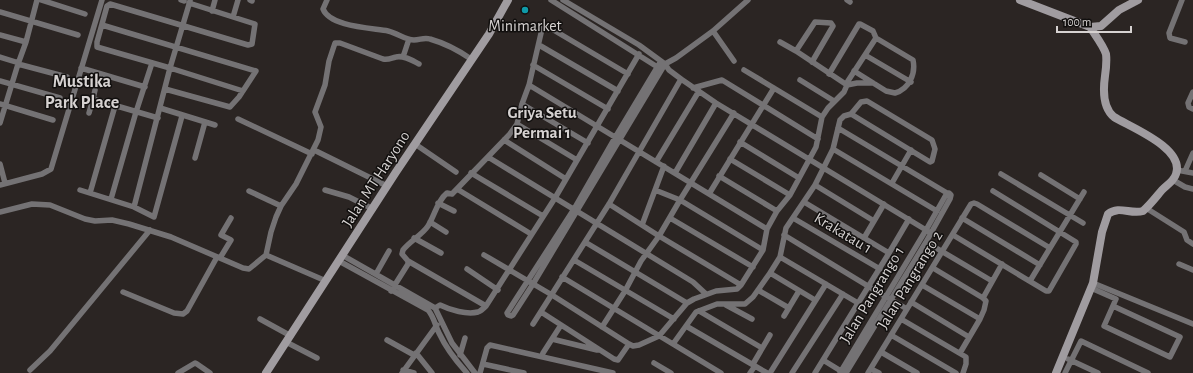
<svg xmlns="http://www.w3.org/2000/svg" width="1193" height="373" font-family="'Alegreya Sans',sans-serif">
  <rect width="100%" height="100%" fill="#2b2523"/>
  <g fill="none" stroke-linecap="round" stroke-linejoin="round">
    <path stroke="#747274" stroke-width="5.5" d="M 41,0 L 85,14
      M 181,0 L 184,1
      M 250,0 L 252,1
      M 327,0 L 323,9 C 330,27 372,28 388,31 C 397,33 406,40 414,40 C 420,40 424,37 430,39 C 444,43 458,50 471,59
      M 551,0 L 659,68
      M 563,0 L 639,45 L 665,64 L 669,70 L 681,79 L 716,103 L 931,233
      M 847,0 L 850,2
      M 1182,0 L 1169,33 L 1170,38 L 1185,42
      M 189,3 L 255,24 L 252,44 L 248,45 L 110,4 L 107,6 L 97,42 L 97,47 L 170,68 L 243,91
      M 212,11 L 215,0
      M 0,12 L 78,35
      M 233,17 L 238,0
      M 102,25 L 256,71 L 239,97 L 230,107 L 165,89
      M 713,31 L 734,61
      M 0,35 L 26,42
      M 780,42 L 796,51 L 847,85
      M 539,45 L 618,91
      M 796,51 L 815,22 L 831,23 L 833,26 L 812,62
      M 865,55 L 911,82
      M 0,57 L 19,63
      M 403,57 L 409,39
      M 661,61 L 616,136 L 574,209 L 507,313 L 508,315 L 511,316 L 513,315 L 533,284 L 665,64 L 676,58 L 713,31 L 748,0
      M 18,64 L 26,42 L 37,0
      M 533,65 L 608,109
      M 81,68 L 145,87
      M 744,70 L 822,117
      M 854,71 L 886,91 L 895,93 C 909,89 916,74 913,60 L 876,38
      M 829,74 L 859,24 L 860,24 L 873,31 L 876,38
      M 800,80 L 834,101
      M 0,81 L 60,98
      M 846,84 L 876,38
      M 529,85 L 767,229
      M 693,88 L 722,80 L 818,139
      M 95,90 L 93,99 L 158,118
      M 1193,92 L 1188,103 L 1189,107 L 1193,109
      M 0,104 L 53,120
      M 522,104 L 588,143
      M 160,108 L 215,125
      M 89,113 L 93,99
      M 238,119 L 312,154
      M 0,123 L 18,64 L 67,77
      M 517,124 L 577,160
      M 838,128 L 947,193 L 949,193 L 951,195 L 950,199 L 926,242 L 846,373
      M 504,140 L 566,179
      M 740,142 L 799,178
      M 415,144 L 456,172
      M 833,149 L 937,211
      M 314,150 L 387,186
      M 488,157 L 693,282 L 706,294
      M 195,158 L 205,122
      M 730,159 L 790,195
      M 656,162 L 699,91
      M 0,164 L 5,183
      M 1177,170 L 1193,173
      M 1185,171 L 1193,153
      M 471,173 L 543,216
      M 675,173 L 716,103
      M 1001,174 L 1083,223
      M 1041,175 L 1080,199
      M 719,176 L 777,211
      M 1173,180 L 1185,187 L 1193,189
      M 892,183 L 911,150
      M 0,185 L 42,174 L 51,169 L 102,0
      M 815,185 L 874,221
      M 457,189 L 531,234
      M 80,190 L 134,207 L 154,217 L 182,116
      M 325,190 L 349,197 L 373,209
      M 655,190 L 680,200 L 763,250
      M 249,191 L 281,206
      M 90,193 L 115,106
      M 709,194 L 774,88
      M 111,199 L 136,112 L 152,63
      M 804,202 L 889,253 L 815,373
      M 438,203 L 454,211
      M 609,204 L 659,236 L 741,285
      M 134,207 L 170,68 L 190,1
      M 1146,208 L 1184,232 L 1187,240 L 1193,244
      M 0,212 L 32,204 L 50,205 L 85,219 L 95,221 L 112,220 L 129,224 L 171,237 L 243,268 L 249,269 L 266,255 L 271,232 L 276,217 L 281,206 L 296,184 L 318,140 L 321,127 L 315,112 L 325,85 L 329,61 L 335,43 L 340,43 L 383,59 C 389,60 391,58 396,57 C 404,55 413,61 419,64
      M 670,218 L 753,267
      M 793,218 L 880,269
      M 962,218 L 1040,265
      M 430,222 L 446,232
      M 642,225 L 664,166
      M 784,235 L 886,297
      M 953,235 L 1046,291 L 1049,291 L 1076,244 L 1076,242 L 993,191
      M 414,238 L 441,253
      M 864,238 L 884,204
      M 585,242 L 687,303
      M 926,242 L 992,281
      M 889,253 L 909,219
      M 266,255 L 326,281
      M 342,255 L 435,308 L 452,343 L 475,373
      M 484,255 L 552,295 L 629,344 L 633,346 L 639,345 L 659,336 L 687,303 L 694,299 L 716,291 L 737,289 L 741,285 L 763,250 L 767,229 L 777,211 L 790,195 L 816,147 L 822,117 L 828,108 L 844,92 L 847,85 L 857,83 L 873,83
      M 780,257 L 858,303
      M 220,258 L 231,240 L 221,235 L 231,218
      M 574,260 L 674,319
      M 339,261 L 428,310 C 434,317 435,325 439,333 C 446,348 456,361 467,373
      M 408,261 L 486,306
      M 1179,264 L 1193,270
      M 933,268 L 983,298
      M 467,269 L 498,290
      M 770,273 L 780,257 L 786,228 L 815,185 L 833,149 L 840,120 L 844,116 L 851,114 L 861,102 L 867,101 L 932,140 L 935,149 L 932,161 L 930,162 L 851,114
      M 376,274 L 389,251
      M 562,277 L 721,373
      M 1030,281 L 1084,192
      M 1093,283 L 1193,324
      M 922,285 L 980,319
      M 1091,288 L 1116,299 L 1104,326 L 1170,357 L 1180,337 L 1113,306
      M 758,290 L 789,308
      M 391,291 L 408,264 L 408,261 L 402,254 L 403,250 C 410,241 422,235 428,226 C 435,215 437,201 447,193 L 452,194 L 509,135 L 517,124 L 522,104 L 529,85 L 542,29 L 545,25 L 628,74
      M 123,292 L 174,313 L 183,314 L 187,311 L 217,257
      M 890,299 L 907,309
      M 911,302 L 969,337
      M 726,305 L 752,319
      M 435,308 L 440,305 C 450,310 467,315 478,312 C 481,311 484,308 486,306 L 555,198 L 639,54
      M 699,311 L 762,348
      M 541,312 L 614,359 L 618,360 L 629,344
      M 784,316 L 799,291
      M 260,319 L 291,336
      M 901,319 L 966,357 L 966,364 L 963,373
      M 533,324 L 609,204 L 681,79
      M 686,326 L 767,373
      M 602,327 L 625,291 L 641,261 L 659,236 L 680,200 L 734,113
      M 891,335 L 956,373
      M 552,339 L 597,350
      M 387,340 L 414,355
      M 286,342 L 317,358
      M 673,344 L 696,312 L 717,304 L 745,304 L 753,297 L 770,273 L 815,300
      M 881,352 L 917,373
      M 416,353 L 432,373
      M 543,353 L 561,325
      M 960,353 L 980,319 L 984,310 L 986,301 L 983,298 L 1002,264
      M 460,355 L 465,338
      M 1068,359 L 1098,373
      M 823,360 L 841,371
      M 654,363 L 671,373
      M 483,364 L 524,373
      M 753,364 L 770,335
      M 871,369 L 879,373
      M 30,370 L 50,351 L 150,230
      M 403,370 L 414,373
      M 178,373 L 195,363 L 197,364 L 210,373
      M 402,373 L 437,325
      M 480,373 L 487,348 L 490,345 L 613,373
      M 750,373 L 755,366
      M 770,373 L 826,284
      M 792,373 L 843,294
      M 840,373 L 926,230 L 947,193
      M 868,373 L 971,204 L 974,203 L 977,204 L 1050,248
      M 1065,373 L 1081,341 L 1148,373"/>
    <path stroke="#a09ca0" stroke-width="8" d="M 1020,0 L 1090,27 L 1101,26 L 1119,10 L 1138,0
      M 266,373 L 396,172 L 489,34 L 508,0
      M 1056,373 L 1093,283 L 1102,232 L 1108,214 C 1119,205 1131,215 1143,211 C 1150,205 1156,197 1162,190 C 1167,185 1174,181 1176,174 C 1185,148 1130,127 1114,117 C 1103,108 1103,90 1105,76 C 1106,69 1107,62 1106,54 C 1103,45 1095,35 1090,27"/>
  </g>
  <circle fill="#0f9aa8" stroke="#110f0e" stroke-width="1.5" cx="525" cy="10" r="4"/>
  <g text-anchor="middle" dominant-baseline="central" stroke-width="3" stroke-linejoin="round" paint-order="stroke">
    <g font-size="16" fill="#d6d2d1" stroke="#110f0e">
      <text x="525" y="26">Minimarket</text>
    </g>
    <g font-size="16" fill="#d6d2d1" stroke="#110f0e">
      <text transform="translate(376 179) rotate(-57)">Jalan MT Haryono</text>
      <text transform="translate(843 233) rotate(31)">Krakatau 1</text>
      <text transform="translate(910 280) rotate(-59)">Jalan Pangrango 2</text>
      <text transform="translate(872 295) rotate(-59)">Jalan Pangrango 1</text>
    </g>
    <g font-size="17" font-weight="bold" fill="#d6d2d1" stroke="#110f0e">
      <text x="542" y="112">Griya Setu<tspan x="542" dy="20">Permai 1</tspan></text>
    </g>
    <g font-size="18" font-weight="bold" fill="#d6d2d1" stroke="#110f0e">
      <text x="82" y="82">Mustika<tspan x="82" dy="21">Park Place</tspan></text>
    </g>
  </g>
  <path d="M1057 26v6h74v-6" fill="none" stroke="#d6d2d1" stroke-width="2"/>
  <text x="1063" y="26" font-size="12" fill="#d6d2d1" stroke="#110f0e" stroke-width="3" paint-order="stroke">100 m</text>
</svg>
